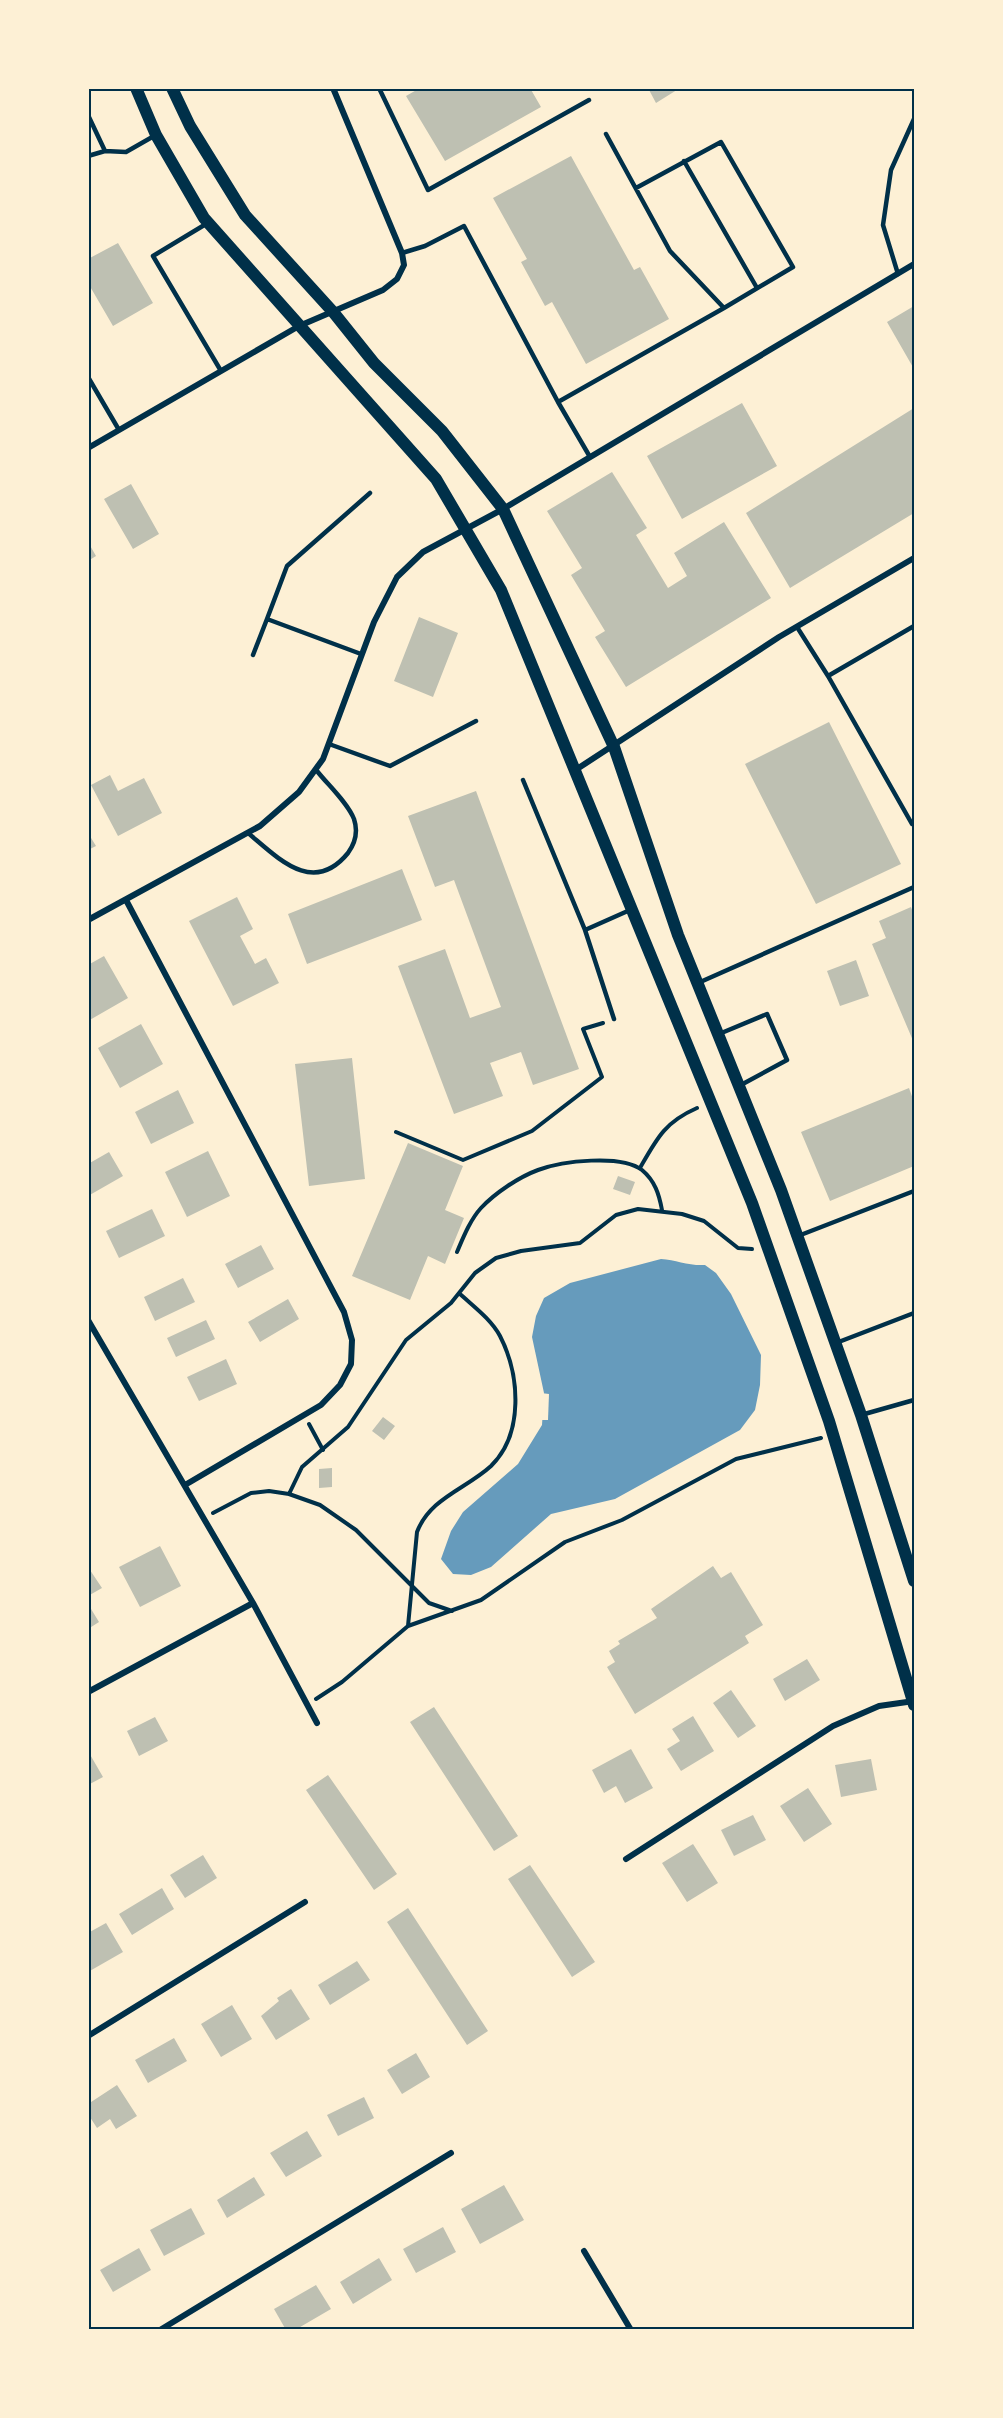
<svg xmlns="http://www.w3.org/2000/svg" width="1003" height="2418" font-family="Jost,sans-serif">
  <rect width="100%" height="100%" fill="#fdf0d5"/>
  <path fill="#669bbc" d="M 661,1259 C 676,1260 689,1266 705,1265 L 716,1273 L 731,1294 L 761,1355 L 760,1385 L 755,1410 L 740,1430 L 615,1499 L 551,1514 L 491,1567 L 471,1575 L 453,1574 L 441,1559 L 451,1531 L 463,1512 L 518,1464 L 542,1425 L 544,1393 L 532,1337 L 536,1316 L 544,1298 L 570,1283 Z"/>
  <path fill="#fdf0d5" d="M 541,1393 L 549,1394 L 548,1420 L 540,1420 Z"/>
  <path fill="#bec0b2" d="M 420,88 L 530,88 L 541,107 L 445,161 L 406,96 Z
    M 648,88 L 680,88 L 656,103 Z
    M 571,156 L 634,270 L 640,267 L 669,319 L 586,364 L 552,302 L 545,306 L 521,262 L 527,259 L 493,198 Z
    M 118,243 L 153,303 L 113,326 L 88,283 L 88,259 Z
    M 914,306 L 914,369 L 887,322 Z
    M 742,403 L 777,466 L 682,519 L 647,456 Z
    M 914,408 L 914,513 L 790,588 L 746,513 Z
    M 612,472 L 647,528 L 636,535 L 668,588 L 687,576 L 674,553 L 724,522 L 771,598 L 626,687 L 595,637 L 605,631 L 571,575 L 582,568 L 547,511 Z
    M 131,484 L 159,534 L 133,549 L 104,499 Z
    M 88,542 L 96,556 L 88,561 Z
    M 419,617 L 458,633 L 433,697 L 394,681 Z
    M 829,722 L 901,864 L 816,904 L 745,764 Z
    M 110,775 L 118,791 L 144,778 L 162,813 L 118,836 L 91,785 Z
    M 476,791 L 579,1069 L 533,1085 L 521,1052 L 490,1063 L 503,1096 L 454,1114 L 398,966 L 445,949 L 470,1018 L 501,1007 L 454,880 L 435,887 L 408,816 Z
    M 88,833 L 96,846 L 88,850 Z
    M 402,869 L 422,920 L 307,964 L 288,914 Z
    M 237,897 L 253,929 L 240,936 L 255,964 L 266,958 L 279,983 L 233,1006 L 189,921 Z
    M 911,907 L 914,915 L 914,1043 L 872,944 L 886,938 L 879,921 Z
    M 104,956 L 128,998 L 88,1021 L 88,965 Z
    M 856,960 L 869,996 L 840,1006 L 827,971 Z
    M 141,1024 L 163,1064 L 120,1088 L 98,1048 Z
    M 352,1058 L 365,1179 L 309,1186 L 295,1064 Z
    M 909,1088 L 914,1102 L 914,1166 L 830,1201 L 801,1132 Z
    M 178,1090 L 194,1123 L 151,1144 L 135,1112 Z
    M 408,1143 L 463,1166 L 445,1210 L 464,1218 L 445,1264 L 428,1256 L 410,1300 L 352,1276 Z
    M 208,1151 L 230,1196 L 187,1217 L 165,1172 Z
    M 109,1152 L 123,1176 L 88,1196 L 88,1164 Z
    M 618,1176 L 635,1182 L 630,1195 L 613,1189 Z
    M 152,1209 L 165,1236 L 119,1258 L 106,1231 Z
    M 261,1245 L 274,1269 L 238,1288 L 225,1264 Z
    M 183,1278 L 195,1302 L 155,1321 L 144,1297 Z
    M 288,1299 L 299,1319 L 260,1342 L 248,1322 Z
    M 206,1320 L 215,1339 L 176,1357 L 167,1338 Z
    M 226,1359 L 237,1384 L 199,1401 L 187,1377 Z
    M 383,1417 L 395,1426 L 384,1440 L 372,1431 Z
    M 332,1468 L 332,1487 L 319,1488 L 319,1469 Z
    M 160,1546 L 181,1586 L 140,1607 L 119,1567 Z
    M 713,1566 L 721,1578 L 731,1572 L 763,1625 L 745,1636 L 749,1643 L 635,1714 L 607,1667 L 615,1662 L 609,1651 L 620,1644 L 618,1641 L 657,1618 L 651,1609 Z
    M 88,1567 L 102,1588 L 88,1596 Z
    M 88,1604 L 99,1622 L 88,1629 Z
    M 807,1659 L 820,1680 L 785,1701 L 773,1679 Z
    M 731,1690 L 756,1726 L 738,1738 L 713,1703 Z
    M 434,1707 L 518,1836 L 494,1851 L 410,1722 Z
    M 693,1716 L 714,1751 L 681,1771 L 667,1749 L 680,1741 L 672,1729 Z
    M 155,1717 L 168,1741 L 139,1756 L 127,1731 Z
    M 631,1749 L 653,1788 L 625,1803 L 616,1786 L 604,1793 L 592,1770 Z
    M 88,1751 L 103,1777 L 88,1785 Z
    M 871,1759 L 877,1790 L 841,1797 L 835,1765 Z
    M 328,1775 L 397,1874 L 374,1890 L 306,1790 Z
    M 808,1788 L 832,1824 L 804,1842 L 780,1806 Z
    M 753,1815 L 766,1840 L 734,1856 L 721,1830 Z
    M 693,1844 L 718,1883 L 687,1902 L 662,1863 Z
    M 203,1855 L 217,1878 L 185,1898 L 170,1875 Z
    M 530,1865 L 595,1962 L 572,1977 L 508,1879 Z
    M 162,1888 L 174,1909 L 132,1935 L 119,1914 Z
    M 408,1908 L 488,2031 L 467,2045 L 387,1922 Z
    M 106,1923 L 123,1952 L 88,1972 L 88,1933 Z
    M 357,1961 L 370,1980 L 330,2005 L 318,1985 Z
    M 291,1989 L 310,2019 L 276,2040 L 261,2016 L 279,2001 L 277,1998 Z
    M 232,2005 L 252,2039 L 221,2057 L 201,2024 Z
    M 174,2038 L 187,2061 L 148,2083 L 135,2060 Z
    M 416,2053 L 430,2077 L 402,2094 L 387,2070 Z
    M 117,2085 L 137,2116 L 116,2129 L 110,2119 L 97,2128 L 88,2114 L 88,2104 Z
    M 364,2097 L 374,2118 L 338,2136 L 327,2115 Z
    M 307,2131 L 322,2156 L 286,2177 L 270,2153 Z
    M 254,2177 L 265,2195 L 227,2218 L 217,2200 Z
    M 504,2185 L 524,2220 L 480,2244 L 461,2209 Z
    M 191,2208 L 205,2234 L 164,2256 L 150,2230 Z
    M 443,2227 L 456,2252 L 416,2273 L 403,2249 Z
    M 139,2248 L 151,2270 L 113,2292 L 100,2270 Z
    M 379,2258 L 392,2280 L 353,2304 L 340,2282 Z
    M 316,2285 L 331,2309 L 295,2330 L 286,2330 L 274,2309 Z"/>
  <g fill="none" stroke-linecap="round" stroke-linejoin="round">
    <path stroke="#003049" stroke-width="4" d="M 396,1132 L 463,1160 L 532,1131 L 602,1077 L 583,1029 L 603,1023
      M 640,1168 C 657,1138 665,1122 697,1108
      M 457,1252 C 463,1238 470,1220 481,1208 C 495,1193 519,1177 538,1170 C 562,1161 621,1154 642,1170 C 655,1181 659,1194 662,1210
      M 309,1424 L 323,1450
      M 289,1494 L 302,1467 L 348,1427 L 406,1340 L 451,1303 L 475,1273 L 496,1258 L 521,1251 L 580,1243 L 616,1215 L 638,1209 L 682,1214 L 704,1221 L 738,1248 L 752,1249
      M 213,1513 L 251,1493 L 269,1491 L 289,1494 L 320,1505 L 356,1530 L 429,1603 L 452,1611
      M 408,1626 L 417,1532 C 430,1498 466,1489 491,1466 C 524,1434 520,1375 500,1336 C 491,1319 473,1306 459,1293
      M 316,1699 L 342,1682 L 408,1626 L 481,1600 L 565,1542 L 622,1520 L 736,1459 L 821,1438"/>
    <path stroke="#003049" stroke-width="4.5" d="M 379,88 L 428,190 L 589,100
      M 88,115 L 105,151
      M 88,156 L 105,151 L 126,152 L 154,136
      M 684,161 L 757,288
      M 636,188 L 721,142 L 793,267 L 724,308
      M 206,224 L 153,256 L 221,371
      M 402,253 L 425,246 L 464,226 L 558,402 L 590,457
      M 898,274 L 883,225 L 891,170 L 914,119
      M 88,377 L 119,430
      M 558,402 L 724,308 L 670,251 L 606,134
      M 267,619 L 287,566 L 370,493
      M 797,627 L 828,676 L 912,824 L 914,822
      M 253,655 L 267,619 L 361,654
      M 828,676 L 914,626
      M 329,744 L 390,766 L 476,721
      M 523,780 L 585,930 L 630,910
      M 248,833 C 278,858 313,896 348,853 C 356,842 358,831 354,819 C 347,802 328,785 317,771
      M 585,930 L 614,1019
      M 698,983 L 914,887
      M 719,1034 L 767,1014 L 787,1060 L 739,1086
      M 798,1236 L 914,1191
      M 836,1343 L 914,1313
      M 861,1415 L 914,1400"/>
    <path stroke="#003049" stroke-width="6" d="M 88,448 L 299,326 L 383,290 L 397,279 L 404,265 L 402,253 L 333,88
      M 577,769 L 779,637 L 914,558
      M 126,900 L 344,1312 L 352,1340 L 351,1364 L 340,1385 L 321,1405 L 185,1485
      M 88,920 L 260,826 L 299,792 L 323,759 L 374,622 L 397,577 L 423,552 L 503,509 L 914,264
      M 88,1320 L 253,1603 L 317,1723
      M 88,1692 L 253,1603
      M 626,1859 L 833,1726 L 879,1706 L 914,1701
      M 88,2036 L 305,1902
      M 584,2251 L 631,2330
      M 160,2330 L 451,2153"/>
    <path stroke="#003049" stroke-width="12" d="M 136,88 L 156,135 L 204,218 L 436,479 L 501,590 L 752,1203 L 829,1421 L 914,1705
      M 172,88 L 190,126 L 245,215 L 334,313 L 374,363 L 442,431 L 503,509 L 614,747 L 678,935 L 781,1190 L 861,1415 L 914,1581"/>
  </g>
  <rect width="1003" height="2418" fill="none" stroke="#fdf0d5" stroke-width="180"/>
  <rect x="90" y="90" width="823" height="2238" fill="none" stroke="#003049" stroke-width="2"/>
</svg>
